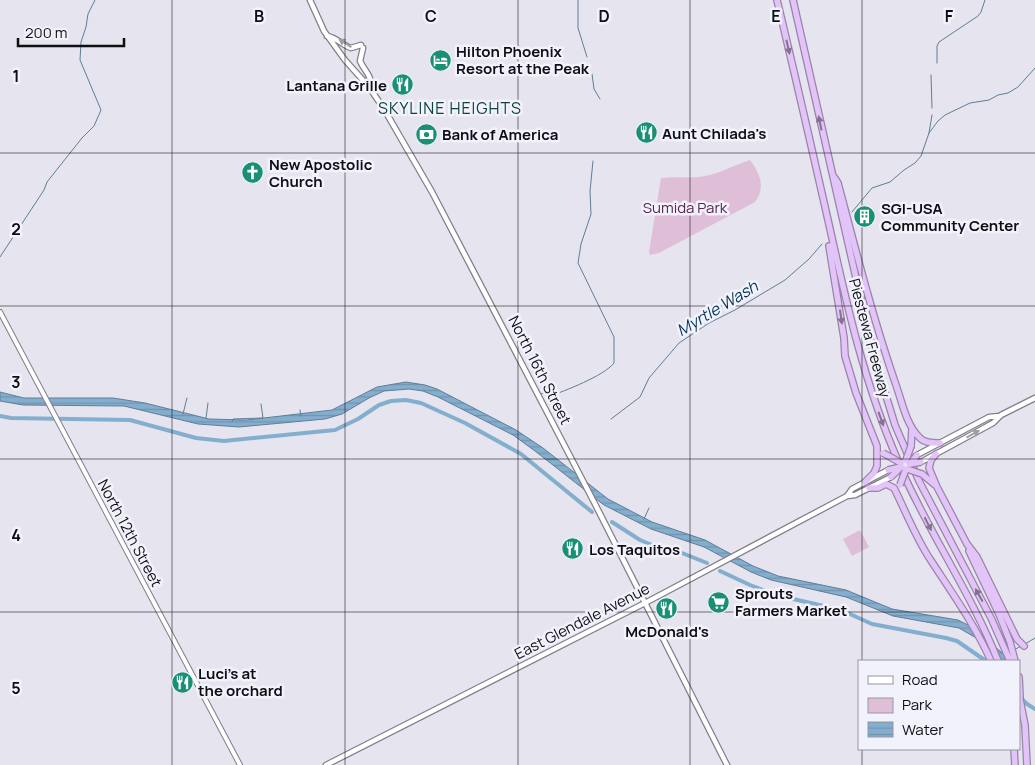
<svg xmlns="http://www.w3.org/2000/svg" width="1035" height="765" font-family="Manrope,sans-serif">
  <defs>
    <pattern id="water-rules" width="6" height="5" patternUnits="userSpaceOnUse" patternTransform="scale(1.25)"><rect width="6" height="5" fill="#84aece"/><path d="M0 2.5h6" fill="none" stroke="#7194b0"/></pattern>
  </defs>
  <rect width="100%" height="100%" fill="#e5e4ef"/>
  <path fill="#dfbfd7" d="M 750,160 C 760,173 766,188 755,202 L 659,253 L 650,255 L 649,252 L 661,178 C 675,176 690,179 705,176 C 721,173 734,165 750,160 Z
    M 860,530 L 869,547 L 852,556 L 843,539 Z"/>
  <path fill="url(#water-rules)" stroke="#617e96" d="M 406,382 L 425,385 L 437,389 L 516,430 L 543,448 L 608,499 L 652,522 L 705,540 L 753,566 L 778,576 L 846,590 L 892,609 L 958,620 L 970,626 L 1012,661 L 1001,661 L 978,639 L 959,628 L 893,616 L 846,597 L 771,580 L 751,572 L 704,547 L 651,529 L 604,505 L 535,451 L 513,435 L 438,397 L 423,391 L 409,389 L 384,391 L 369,398 L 342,414 L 325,419 L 239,427 L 198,424 L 124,406 L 23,405 L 0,401 L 0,392 L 24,398 L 113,398 L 145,403 L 209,419 L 247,420 L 332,410 L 377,387 Z"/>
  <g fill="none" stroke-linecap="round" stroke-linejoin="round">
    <path stroke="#617e96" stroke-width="1" d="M 578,0 L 578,28 L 587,57
      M 937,63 L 937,46 L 939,42 L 978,16 L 981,12 L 985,0
      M 592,74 L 594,89 L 600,99
      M 931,75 L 932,108
      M 929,133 L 932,115
      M 852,212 L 872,188 L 890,182 L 904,170 L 915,163 L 921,156 L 929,133 L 938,121 L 945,115 L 970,103 L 989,100 L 998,95 L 1008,93 L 1018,87 L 1035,68
      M 0,257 L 44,190 L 47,182 L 82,138 L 94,126 L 101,110 L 80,60 L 81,42 L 86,27 L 88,14 L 95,0
      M 541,394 L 544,393 L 548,397 C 564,391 604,376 614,363 L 614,337 L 578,263 L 581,244 L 591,214 L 590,191 L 593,161
      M 300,410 L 301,416
      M 183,414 L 187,398
      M 206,418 L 208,403
      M 611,419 L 640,397 L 649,378 L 679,343 L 709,323 L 735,310 L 785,280 L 809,259 L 822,244
      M 232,422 L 233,419 L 263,418 L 261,404
      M 644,519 L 649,508
      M 1025,644 L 1035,638
      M 1014,650 L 1021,646"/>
    <path stroke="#84aece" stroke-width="4" d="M 0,416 L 11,418 L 130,420 L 196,438 L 224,441 L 335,430 L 358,419 L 379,405 L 391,401 L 406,400 L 421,403 L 465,423 L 521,454 L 592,512
      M 612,522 L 640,540 L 652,545 L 677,551 L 707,563
      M 720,571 L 750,585 L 776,595 L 841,610 L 872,624 L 946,638 L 957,641 L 986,661
      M 1019,696 L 1027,704 L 1035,709"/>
    <defs>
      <path id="tertiary" d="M 0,312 L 240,765"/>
      <path id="secondary" d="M 310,0 L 324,31 L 345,60 L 369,87 L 384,109 L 432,192 L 594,502 L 727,765
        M 327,36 C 337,38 342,45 351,48 L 361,45
        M 363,48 L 360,61 C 365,72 373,76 370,89
        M 917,455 L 989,417 L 1000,416
        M 921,462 L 993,423 L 1001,415 L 1035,398
        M 847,496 L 855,495 L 891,477
        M 326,765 L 645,603 L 847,496 L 852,489 L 888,470"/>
      <path id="motorway" d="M 777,0 C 794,70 810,141 826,211 C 845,297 863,382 899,463
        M 793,0 L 868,331 L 887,399 L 895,425 L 919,481 L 991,618 L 1010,661
        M 834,177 L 838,183 C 856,251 873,319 896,385 C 902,402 906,424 919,437 C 924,443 932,443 940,443
        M 829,246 L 844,338 L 845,356 L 856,393 L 877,446 L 877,466 L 874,473 L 865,482
        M 911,446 L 912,428
        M 936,454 L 931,460 L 929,468 L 937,487 L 967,544 L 977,557 L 1017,639 L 1024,646
        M 902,471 C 931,536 972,595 998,661
        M 922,474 L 935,485
        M 869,488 L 878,488 L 886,484 L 894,488 C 906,512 915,536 930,559 C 952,593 975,625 991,661
        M 969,551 L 999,614 L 1010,642 L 1015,661
        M 1019,677 L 1020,697
        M 1019,695 L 1025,725 L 1027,765
        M 1014,749 L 1015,765"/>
    </defs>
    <use href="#tertiary" stroke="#807f89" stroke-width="6"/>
    <use href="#secondary" stroke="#807f89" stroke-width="7"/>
    <use href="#motorway" stroke="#9984a8" stroke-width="8"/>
    <use href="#tertiary" stroke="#fff" stroke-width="4"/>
    <use href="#secondary" stroke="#fff" stroke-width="4.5"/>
    <use href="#motorway" stroke="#e3c4f8" stroke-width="5.5"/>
    <defs>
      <path id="motorway-bridge" d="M 883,453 L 901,463
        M 906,460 L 911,446
        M 910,464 L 917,455
        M 910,464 L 921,462
        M 907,469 L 922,474
        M 888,470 L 901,467
        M 891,477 L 901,467
        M 900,485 L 906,469"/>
    </defs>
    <use href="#motorway-bridge" stroke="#9984a8" stroke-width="8" stroke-linecap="butt"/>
    <use href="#motorway-bridge" stroke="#e3c4f8" stroke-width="5.5"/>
  </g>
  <defs><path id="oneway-solid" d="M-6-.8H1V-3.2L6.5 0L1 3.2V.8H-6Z" transform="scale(1.25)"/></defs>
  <g fill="#9f9fa0">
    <use href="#oneway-solid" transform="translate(345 43) rotate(-147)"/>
    <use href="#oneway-solid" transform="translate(973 434) rotate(-29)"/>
  </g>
  <g fill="#847290">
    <use href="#oneway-solid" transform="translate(788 47) rotate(77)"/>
    <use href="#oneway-solid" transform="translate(820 123) rotate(-102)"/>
    <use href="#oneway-solid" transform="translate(841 317) rotate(82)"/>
    <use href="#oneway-solid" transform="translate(881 419) rotate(70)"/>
    <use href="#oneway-solid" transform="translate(928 524) rotate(63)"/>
    <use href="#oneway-solid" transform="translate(979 595) rotate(-119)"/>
  </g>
  <path fill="none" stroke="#0f0e12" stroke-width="1" stroke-opacity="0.55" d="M 172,0 L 172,765M 345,0 L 345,765M 518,0 L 518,765M 690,0 L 690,765M 862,0 L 862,661M 0,153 L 1035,153M 0,306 L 1035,306M 0,459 L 1035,459M 0,612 L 1035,612M 862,749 L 862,765"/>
  <defs>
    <symbol id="hotel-disc" viewBox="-11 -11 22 22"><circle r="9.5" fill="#179074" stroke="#f2f2fd"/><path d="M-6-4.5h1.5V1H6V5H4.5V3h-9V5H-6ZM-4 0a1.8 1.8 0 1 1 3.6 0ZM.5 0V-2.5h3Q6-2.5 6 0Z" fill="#fff"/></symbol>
    <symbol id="restaurant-disc" viewBox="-11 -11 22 22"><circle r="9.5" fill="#179074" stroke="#f2f2fd"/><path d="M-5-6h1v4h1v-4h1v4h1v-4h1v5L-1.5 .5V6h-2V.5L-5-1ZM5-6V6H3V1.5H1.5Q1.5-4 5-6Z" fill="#fff"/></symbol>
    <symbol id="bank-disc" viewBox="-11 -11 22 22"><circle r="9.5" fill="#179074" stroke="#f2f2fd"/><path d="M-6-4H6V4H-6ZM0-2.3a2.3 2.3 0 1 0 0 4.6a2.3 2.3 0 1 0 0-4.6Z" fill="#fff"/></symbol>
    <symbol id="church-disc" viewBox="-11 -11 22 22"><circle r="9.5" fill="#179074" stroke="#f2f2fd"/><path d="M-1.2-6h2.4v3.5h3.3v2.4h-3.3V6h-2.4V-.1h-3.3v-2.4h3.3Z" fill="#fff"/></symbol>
    <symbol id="building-disc" viewBox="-11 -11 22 22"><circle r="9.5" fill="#179074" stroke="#f2f2fd"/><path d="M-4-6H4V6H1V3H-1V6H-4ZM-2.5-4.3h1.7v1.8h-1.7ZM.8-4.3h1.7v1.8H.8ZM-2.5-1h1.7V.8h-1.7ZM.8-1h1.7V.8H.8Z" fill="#fff"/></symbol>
    <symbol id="supermarket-disc" viewBox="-11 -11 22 22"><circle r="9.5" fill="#179074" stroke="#f2f2fd"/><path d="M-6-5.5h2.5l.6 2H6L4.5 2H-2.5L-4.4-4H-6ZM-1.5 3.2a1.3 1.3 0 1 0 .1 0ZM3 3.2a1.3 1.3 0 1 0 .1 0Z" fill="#fff"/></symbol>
  </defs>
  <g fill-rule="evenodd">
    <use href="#hotel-disc" x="428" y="48" width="25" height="25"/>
    <use href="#restaurant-disc" x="390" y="72" width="25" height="25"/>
    <use href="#restaurant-disc" x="634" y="120" width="25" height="25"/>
    <use href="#bank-disc" x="414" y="122" width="25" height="25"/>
    <use href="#church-disc" x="240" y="160" width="25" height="25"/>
    <use href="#building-disc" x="852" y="204" width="25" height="25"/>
    <use href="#restaurant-disc" x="560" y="536" width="25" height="25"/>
    <use href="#supermarket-disc" x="706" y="590" width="25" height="25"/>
    <use href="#restaurant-disc" x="654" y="596" width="25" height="25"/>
    <use href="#restaurant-disc" x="170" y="670" width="25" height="25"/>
  </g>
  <g text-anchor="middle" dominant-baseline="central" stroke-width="5" stroke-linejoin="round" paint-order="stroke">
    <g font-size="15" font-weight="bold" fill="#0f0e12" stroke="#f2f2fd" text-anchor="start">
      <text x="456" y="51">Hilton Phoenix<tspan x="456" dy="17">Resort at the Peak</tspan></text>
      <text x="387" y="85" text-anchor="end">Lantana Grille</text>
      <text x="662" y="133">Aunt Chilada's</text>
      <text x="442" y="134">Bank of America</text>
      <text x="269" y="164">New Apostolic<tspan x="269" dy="17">Church</tspan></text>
      <text x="881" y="208">SGI-USA<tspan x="881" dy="17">Community Center</tspan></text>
      <text x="589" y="549">Los Taquitos</text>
      <text x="735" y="593">Sprouts<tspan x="735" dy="17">Farmers Market</tspan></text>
      <text x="667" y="631" text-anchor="middle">McDonald's</text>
      <text x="198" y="673">Luci’s at<tspan x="198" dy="17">the orchard</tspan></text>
    </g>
    <g font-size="15" fill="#58254f" stroke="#f2f2fd">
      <text x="685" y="207">Sumida Park</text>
    </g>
    <g font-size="15" fill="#0f0e12" stroke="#f2f2fd">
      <text transform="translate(870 338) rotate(75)">Piestewa Freeway</text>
      <text transform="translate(540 370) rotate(63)">North 16th Street</text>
      <text transform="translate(130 533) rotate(62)">North 12th Street</text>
      <text transform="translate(582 621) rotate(-27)">East Glendale Avenue</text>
    </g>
    <g font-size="16" letter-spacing="1" fill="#0f4437" stroke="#f2f2fd">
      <text x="450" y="108">SKYLINE HEIGHTS</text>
    </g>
    <g font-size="16" font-style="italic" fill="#003453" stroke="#f2f2fd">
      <text transform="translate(717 308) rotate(-31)">Myrtle Wash</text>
    </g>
  </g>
  <g font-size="16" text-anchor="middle" font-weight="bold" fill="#0f0e12" stroke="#f2f2fd" stroke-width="5" stroke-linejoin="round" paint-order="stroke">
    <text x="259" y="22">B</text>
    <text x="431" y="22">C</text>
    <text x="604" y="22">D</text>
    <text x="776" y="22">E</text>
    <text x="949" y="22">F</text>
    <text x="16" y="82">1</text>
    <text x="16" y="235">2</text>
    <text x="16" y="388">3</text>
    <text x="16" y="541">4</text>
    <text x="16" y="694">5</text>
  </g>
  <rect x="858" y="660" width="162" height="90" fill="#f2f2fd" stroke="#97979f"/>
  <rect x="868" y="676" width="25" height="8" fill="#ffffff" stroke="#97979f"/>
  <text x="902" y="685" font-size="15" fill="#0f0e12">Road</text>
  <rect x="868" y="698" width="25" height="15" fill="#dfbfd7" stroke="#97979f"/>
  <text x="902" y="710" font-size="15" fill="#0f0e12">Park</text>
  <rect x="868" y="722" width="25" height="15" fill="url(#water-rules)" stroke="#97979f"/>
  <text x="902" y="735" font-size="15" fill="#0f0e12">Water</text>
  <path d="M18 38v8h106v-8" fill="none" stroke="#0f0e12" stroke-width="2.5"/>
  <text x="25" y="38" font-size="15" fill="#0f0e12" stroke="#f2f2fd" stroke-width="4" paint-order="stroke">200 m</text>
</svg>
